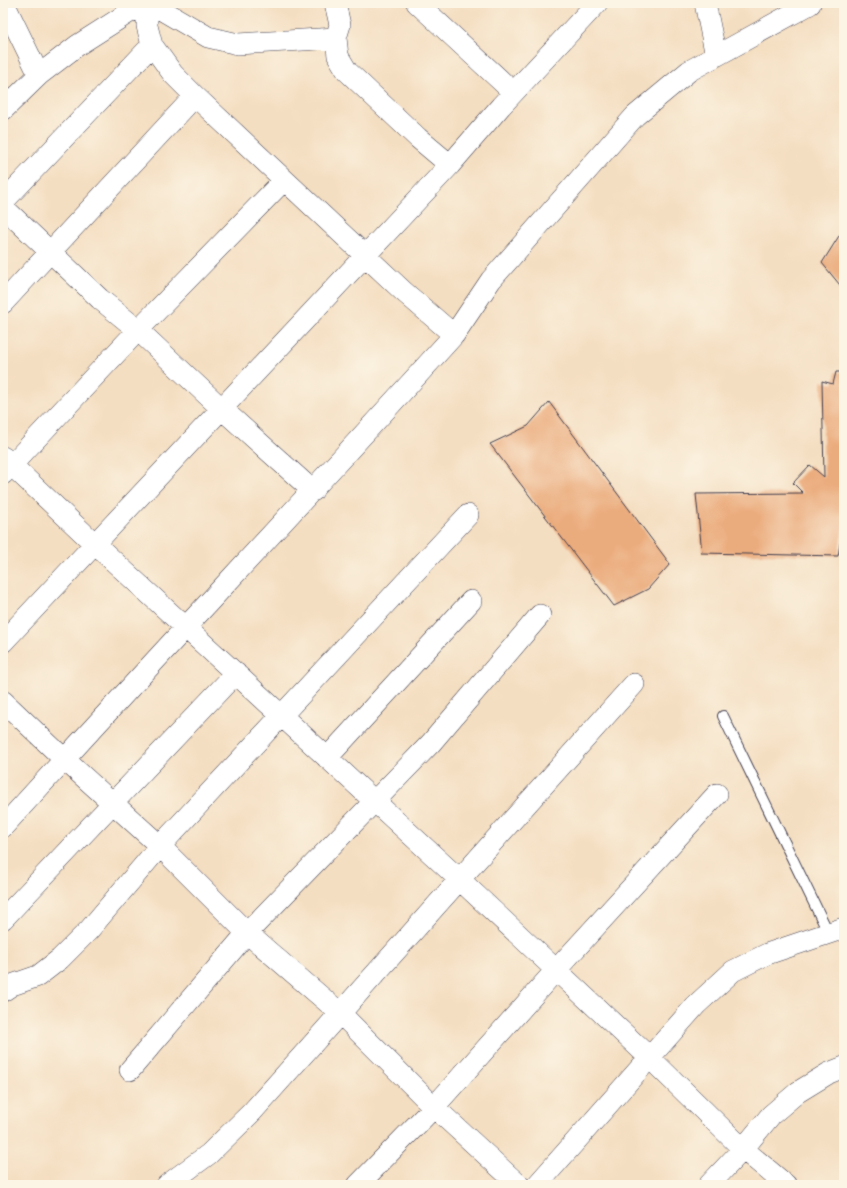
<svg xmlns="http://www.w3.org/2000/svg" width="847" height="1188" font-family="'Sorts Mill Goudy',serif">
  <rect width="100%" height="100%" fill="#fcf5e5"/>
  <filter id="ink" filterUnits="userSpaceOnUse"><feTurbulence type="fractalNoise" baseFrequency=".025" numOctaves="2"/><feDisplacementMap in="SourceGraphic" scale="8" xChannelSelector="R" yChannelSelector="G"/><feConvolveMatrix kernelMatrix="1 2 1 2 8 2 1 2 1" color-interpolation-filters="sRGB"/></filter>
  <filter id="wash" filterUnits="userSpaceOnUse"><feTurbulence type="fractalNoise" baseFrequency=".012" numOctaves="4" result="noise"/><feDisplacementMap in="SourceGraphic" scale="16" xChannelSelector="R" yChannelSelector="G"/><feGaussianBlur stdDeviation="0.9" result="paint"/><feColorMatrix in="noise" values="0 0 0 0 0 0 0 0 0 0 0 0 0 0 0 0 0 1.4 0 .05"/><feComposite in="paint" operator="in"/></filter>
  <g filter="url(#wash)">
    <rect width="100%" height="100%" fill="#f4dec1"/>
    <g id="blocks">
      <path fill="#ebac7d" d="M 844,228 L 844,290 L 822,263 Z
        M 836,372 L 844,372 L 844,522 L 838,556 L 702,553 L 696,494 L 803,493 L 793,483 L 810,465 L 824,477 L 822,381 L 833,384 Z
        M 549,402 L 670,564 L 648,589 L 614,606 L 490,444 L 528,426 Z"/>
    </g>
  </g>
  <g filter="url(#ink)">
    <use href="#blocks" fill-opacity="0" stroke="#423e4f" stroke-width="1"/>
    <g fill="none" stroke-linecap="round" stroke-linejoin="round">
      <defs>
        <path id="service" d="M 723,716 L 829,934"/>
        <path id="minor" d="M 4,3 L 39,75
          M 150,3 L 208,37 L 238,44 L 336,38 L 340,25 L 335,3
          M 417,3 L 513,92
          M 705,3 L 716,56
          M 336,38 L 338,56 L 347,71 L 418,138 L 450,165 L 501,106 L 597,3
          M 3,110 L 39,75 L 78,45 L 144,3
          M 3,202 L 152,45 L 147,26 L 147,3
          M 3,207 L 100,299 L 138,330 L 222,409 L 313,491
          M 3,303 L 195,96
          M 454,335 L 491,280 L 635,116 L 689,71 L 810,4 L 810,3
          M 3,457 L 96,545 L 459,879 L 650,1058 L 743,1149 L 786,1185
          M 3,474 L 138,330 L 284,180
          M 3,642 L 450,165
          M 3,701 L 64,759 L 160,846 L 247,933 L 340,1013 L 434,1107 L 519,1185
          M 327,758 L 471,601
          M 3,827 C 152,662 305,500 454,335 L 403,291 L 195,96 L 173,74 L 152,45
          M 3,919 L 236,673
          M 3,991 L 12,985 L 38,976 L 60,959 L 89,930 L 160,846 L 468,515
          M 130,1070 L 247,933 L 431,743 L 540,615
          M 167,1185 L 209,1154 L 252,1112 L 634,684
          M 358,1185 L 434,1107 L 556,970 L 717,794
          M 537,1185 L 696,1005 L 733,971 L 767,954 L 844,928
          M 709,1185 L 743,1149 L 771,1115 L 798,1092 L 829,1073 L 844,1067"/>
      </defs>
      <use href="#service" stroke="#423e4f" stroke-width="12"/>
      <use href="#minor" stroke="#423e4f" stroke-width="22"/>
      <use href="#service" stroke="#fff" stroke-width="10"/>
      <use href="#minor" stroke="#fff" stroke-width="21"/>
    </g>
  </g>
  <rect width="847" height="1188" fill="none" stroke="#fcf5e5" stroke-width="16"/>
</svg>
